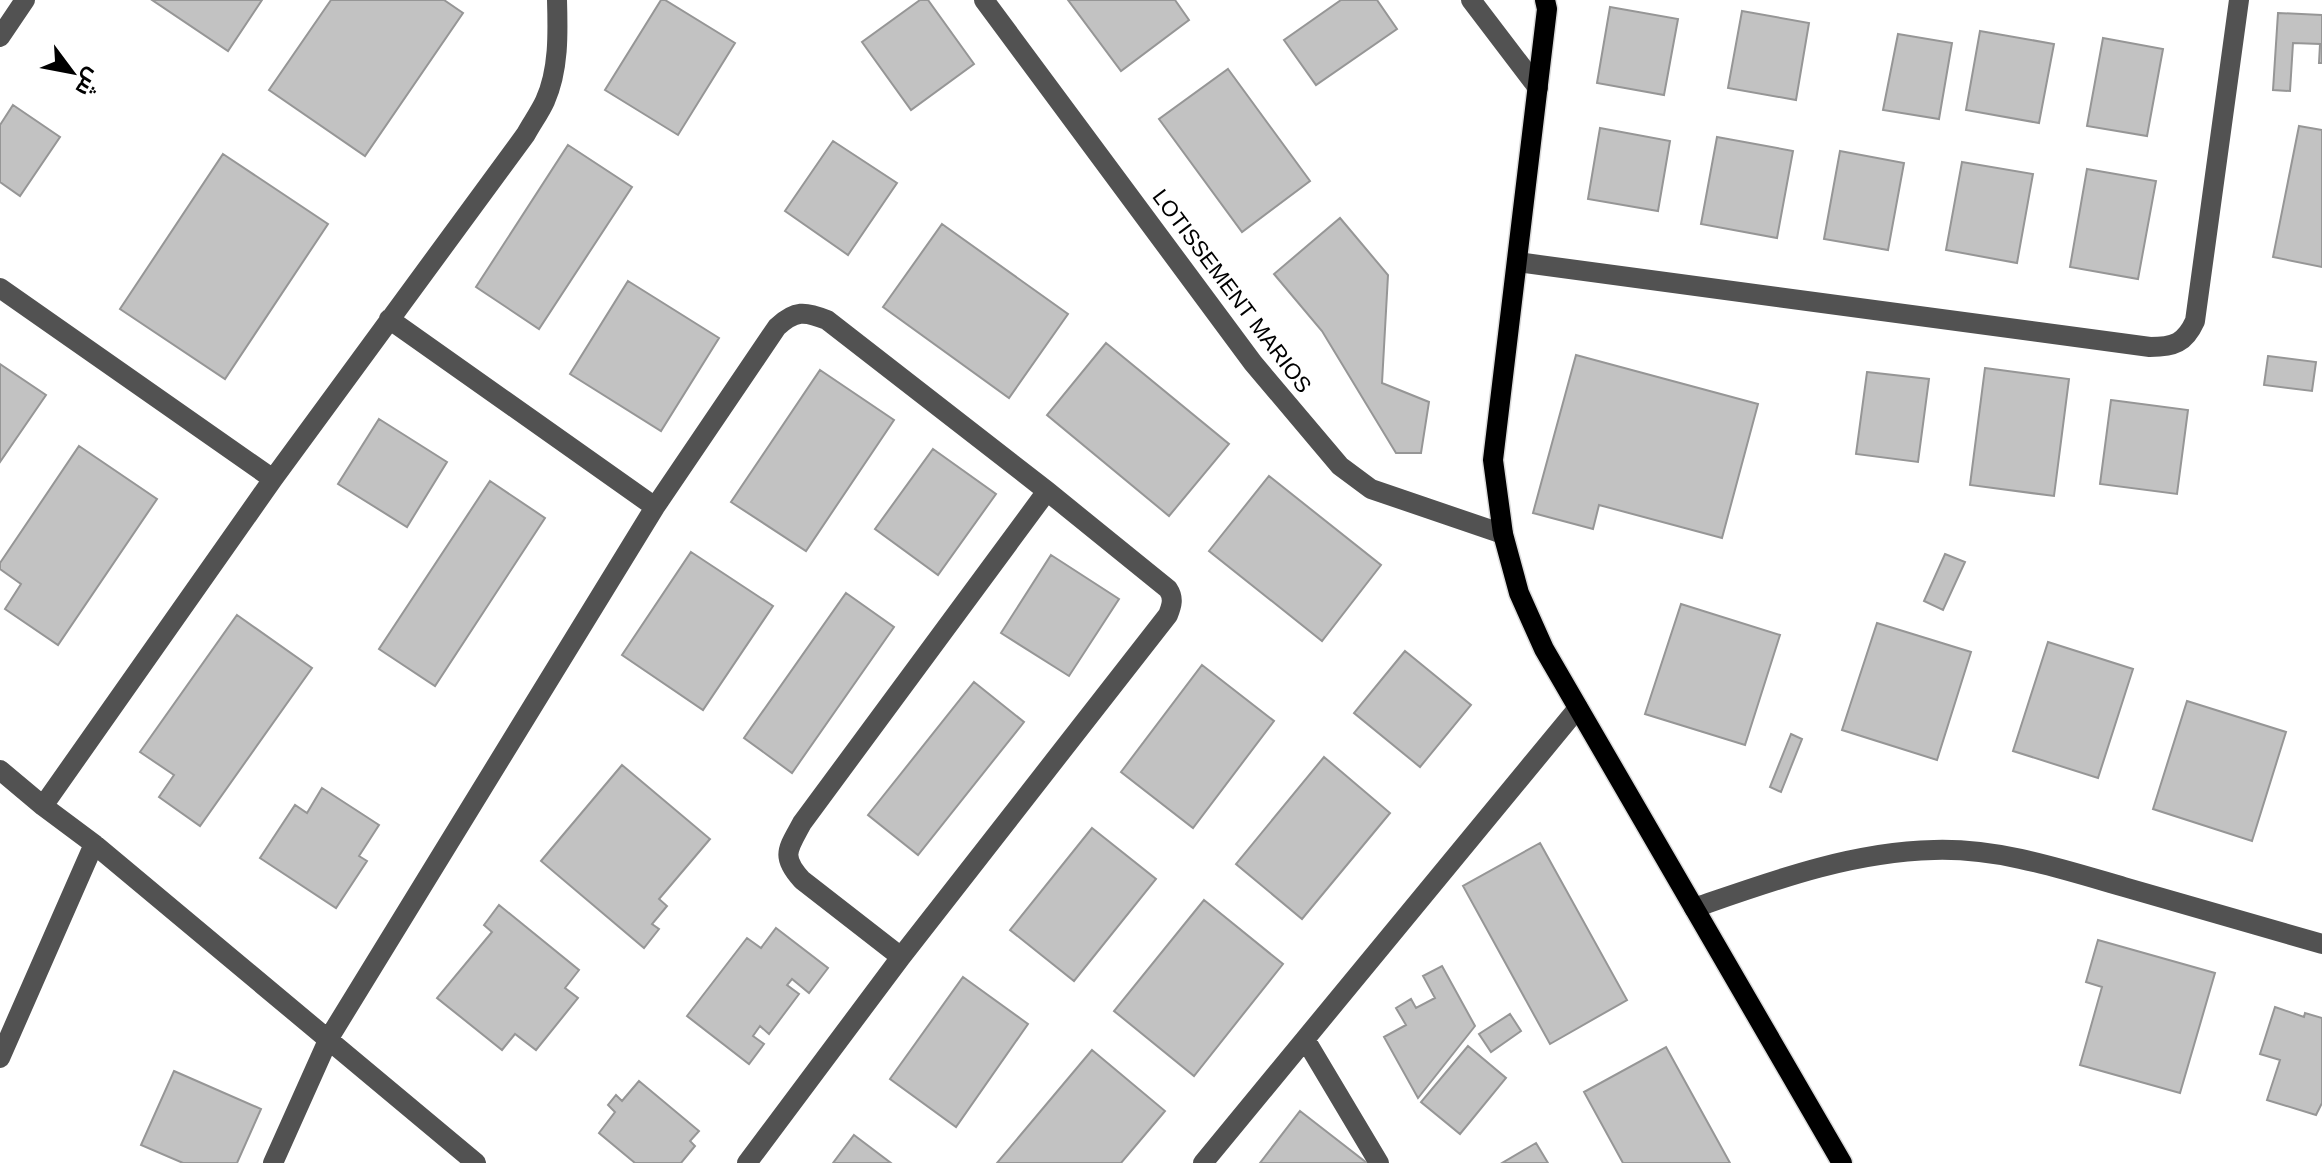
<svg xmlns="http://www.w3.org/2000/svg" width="2322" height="1163" font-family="Helvetica,Cairo,sans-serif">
  <rect width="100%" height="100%" fill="#fff"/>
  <path fill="#c2c2c2" stroke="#969696" stroke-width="2" d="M 152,0 L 262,0 L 228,51 Z
    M 331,0 L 444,0 L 463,13 L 365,156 L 269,90 Z
    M 661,0 L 665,0 L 735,43 L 678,135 L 605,90 Z
    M 920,0 L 928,0 L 974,64 L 911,110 L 862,42 Z
    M 1068,0 L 1175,0 L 1189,20 L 1121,71 Z
    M 1341,0 L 1377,0 L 1397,29 L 1316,85 L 1284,40 Z
    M 1610,7 L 1678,19 L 1664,95 L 1597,83 Z
    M 1742,11 L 1809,23 L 1796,100 L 1728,88 Z
    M 2278,13 L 2322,15 L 2322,63 L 2319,63 L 2320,44 L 2293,43 L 2290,91 L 2273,90 Z
    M 1980,31 L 2054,44 L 2039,123 L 1966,110 Z
    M 1898,34 L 1952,43 L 1939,119 L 1883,110 Z
    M 2103,38 L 2163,49 L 2147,136 L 2087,126 Z
    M 1228,69 L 1310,181 L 1242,232 L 1159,119 Z
    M 13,105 L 60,137 L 20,196 L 0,182 L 0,125 Z
    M 2299,126 L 2322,130 L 2322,267 L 2273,257 Z
    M 1600,128 L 1670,141 L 1658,211 L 1588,199 Z
    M 1717,137 L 1793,151 L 1777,238 L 1701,224 Z
    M 833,141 L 897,183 L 848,255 L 785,211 Z
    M 568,145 L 632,187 L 539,329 L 476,287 Z
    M 1840,151 L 1904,163 L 1888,250 L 1824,239 Z
    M 223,154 L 328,224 L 225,379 L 120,309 Z
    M 1962,162 L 2033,174 L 2017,263 L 1946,250 Z
    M 2087,169 L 2156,181 L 2138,279 L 2070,267 Z
    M 1340,218 L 1388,275 L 1382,383 L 1429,402 L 1421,453 L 1396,453 L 1322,331 L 1274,274 Z
    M 942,224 L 1068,314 L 1009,398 L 883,307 Z
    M 628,281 L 719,338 L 661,431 L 570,374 Z
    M 1106,343 L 1229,444 L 1169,516 L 1047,415 Z
    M 1576,355 L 1758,404 L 1722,538 L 1599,505 L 1593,529 L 1533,513 Z
    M 2268,356 L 2316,362 L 2312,391 L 2264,385 Z
    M 0,364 L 46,395 L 0,462 Z
    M 1985,368 L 2069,379 L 2054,496 L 1970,485 Z
    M 820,370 L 894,420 L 806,551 L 731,502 Z
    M 1867,372 L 1929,379 L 1918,462 L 1856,454 Z
    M 2111,400 L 2188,410 L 2177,494 L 2100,484 Z
    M 379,419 L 447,462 L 407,527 L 338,484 Z
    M 79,446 L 157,499 L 58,645 L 5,609 L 21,584 L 0,569 L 0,563 Z
    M 933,449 L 996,494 L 938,575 L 875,529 Z
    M 1269,476 L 1381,565 L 1322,641 L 1209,551 Z
    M 490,481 L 545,518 L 435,686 L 379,649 Z
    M 691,552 L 773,606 L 703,710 L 622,655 Z
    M 1945,554 L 1965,562 L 1943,610 L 1924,601 Z
    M 1051,555 L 1119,599 L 1069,676 L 1001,633 Z
    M 846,593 L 894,627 L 792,773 L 744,738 Z
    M 1681,604 L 1780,635 L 1745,745 L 1645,714 Z
    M 237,615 L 312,668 L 200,826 L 159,797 L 174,775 L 140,752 Z
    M 1877,623 L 1971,652 L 1937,760 L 1842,730 Z
    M 2048,642 L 2133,669 L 2098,778 L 2013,751 Z
    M 1405,651 L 1471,705 L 1420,767 L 1354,713 Z
    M 1202,665 L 1274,721 L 1193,828 L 1121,772 Z
    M 974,682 L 1024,722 L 918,855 L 868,815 Z
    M 2187,701 L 2286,732 L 2252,841 L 2153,809 Z
    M 1791,734 L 1802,739 L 1781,792 L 1770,787 Z
    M 1324,757 L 1390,813 L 1302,919 L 1236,864 Z
    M 622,765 L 710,839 L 659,899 L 667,906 L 652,924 L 659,929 L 644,948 L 541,861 Z
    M 322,788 L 379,825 L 359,856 L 367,861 L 336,908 L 260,858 L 295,805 L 307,813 Z
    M 1092,828 L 1156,879 L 1074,981 L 1010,930 Z
    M 1540,843 L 1627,1000 L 1550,1044 L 1463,886 Z
    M 1204,900 L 1283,964 L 1194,1076 L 1114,1011 Z
    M 499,905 L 579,970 L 565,988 L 578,998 L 536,1050 L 515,1034 L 502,1050 L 437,998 L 492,932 L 484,925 Z
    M 776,928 L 828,968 L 809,993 L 792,979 L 787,985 L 799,994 L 769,1034 L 760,1026 L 753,1036 L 764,1044 L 749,1064 L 687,1016 L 747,938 L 761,948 Z
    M 2098,940 L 2215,973 L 2180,1093 L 2080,1065 L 2102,987 L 2086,982 Z
    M 1442,966 L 1475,1026 L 1418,1098 L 1384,1037 L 1406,1025 L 1396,1008 L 1411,999 L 1416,1008 L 1435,998 L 1423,976 Z
    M 963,977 L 1028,1024 L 956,1127 L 890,1079 Z
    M 2275,1007 L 2304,1017 L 2305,1013 L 2322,1018 L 2322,1103 L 2316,1115 L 2267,1100 L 2280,1060 L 2260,1054 Z
    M 1510,1014 L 1521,1031 L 1491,1052 L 1479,1034 Z
    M 1468,1046 L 1506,1078 L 1460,1134 L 1421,1102 Z
    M 1666,1047 L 1730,1163 L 1623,1163 L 1584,1092 Z
    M 1092,1050 L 1165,1111 L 1121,1163 L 997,1163 Z
    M 174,1071 L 261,1109 L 237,1163 L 183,1163 L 141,1145 Z
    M 639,1081 L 699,1131 L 690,1141 L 695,1146 L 681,1163 L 635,1163 L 599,1133 L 615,1112 L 608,1105 L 616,1095 L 622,1101 Z
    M 1300,1111 L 1367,1163 L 1260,1163 Z
    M 854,1135 L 891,1163 L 833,1163 Z
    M 1536,1143 L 1548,1163 L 1502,1163 Z"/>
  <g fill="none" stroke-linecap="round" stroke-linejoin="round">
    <defs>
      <path id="major" d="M 1545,0 L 1547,9 L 1493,460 L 1503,534 L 1519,593 L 1544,649 L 1842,1163"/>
    </defs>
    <use href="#major" stroke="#dbdbdb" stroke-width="23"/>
    <path stroke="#525252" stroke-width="20" d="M 984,0 L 1253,363 L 1340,466 L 1371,489 L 1503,534
      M 1471,0 L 1538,88
      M 0,37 L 25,0
      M 1517,262 L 2150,347 C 2174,347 2185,343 2195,321 L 2239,0
      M 0,288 L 273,479
      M 389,319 L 655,507
      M 0,770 L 43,806 L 94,844 L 476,1163
      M 43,806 L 273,479 L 526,134 C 532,123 540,112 545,101 C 559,70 558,33 557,0
      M 1694,908 C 1772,881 1850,852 1934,850 C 1999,848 2062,869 2124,887 C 2190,906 2256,925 2322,944
      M 901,957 L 802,880 C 780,856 788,849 802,823 L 1047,491
      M 1305,1039 L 1379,1163
      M 0,1058 L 94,844
      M 273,1163 L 329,1038 L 655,507 L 777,327 C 795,310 805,311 827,320 L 1047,491 L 1168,589 C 1174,598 1172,605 1168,615 L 901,957 L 747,1163
      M 1203,1163 L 1578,708"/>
    <use href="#major" stroke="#000" stroke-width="20"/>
  </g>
  <g text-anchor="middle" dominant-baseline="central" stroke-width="8" stroke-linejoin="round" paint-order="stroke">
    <g font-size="22" fill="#000" stroke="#fff">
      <text transform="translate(1232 291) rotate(53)">LOTISSEMENT MARIOS</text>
    </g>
  </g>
  <g transform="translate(72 72) rotate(122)" stroke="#ffffff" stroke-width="6" paint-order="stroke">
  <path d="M0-6L14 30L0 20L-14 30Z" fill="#000000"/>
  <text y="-12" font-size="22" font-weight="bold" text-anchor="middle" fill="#000000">ش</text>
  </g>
</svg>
